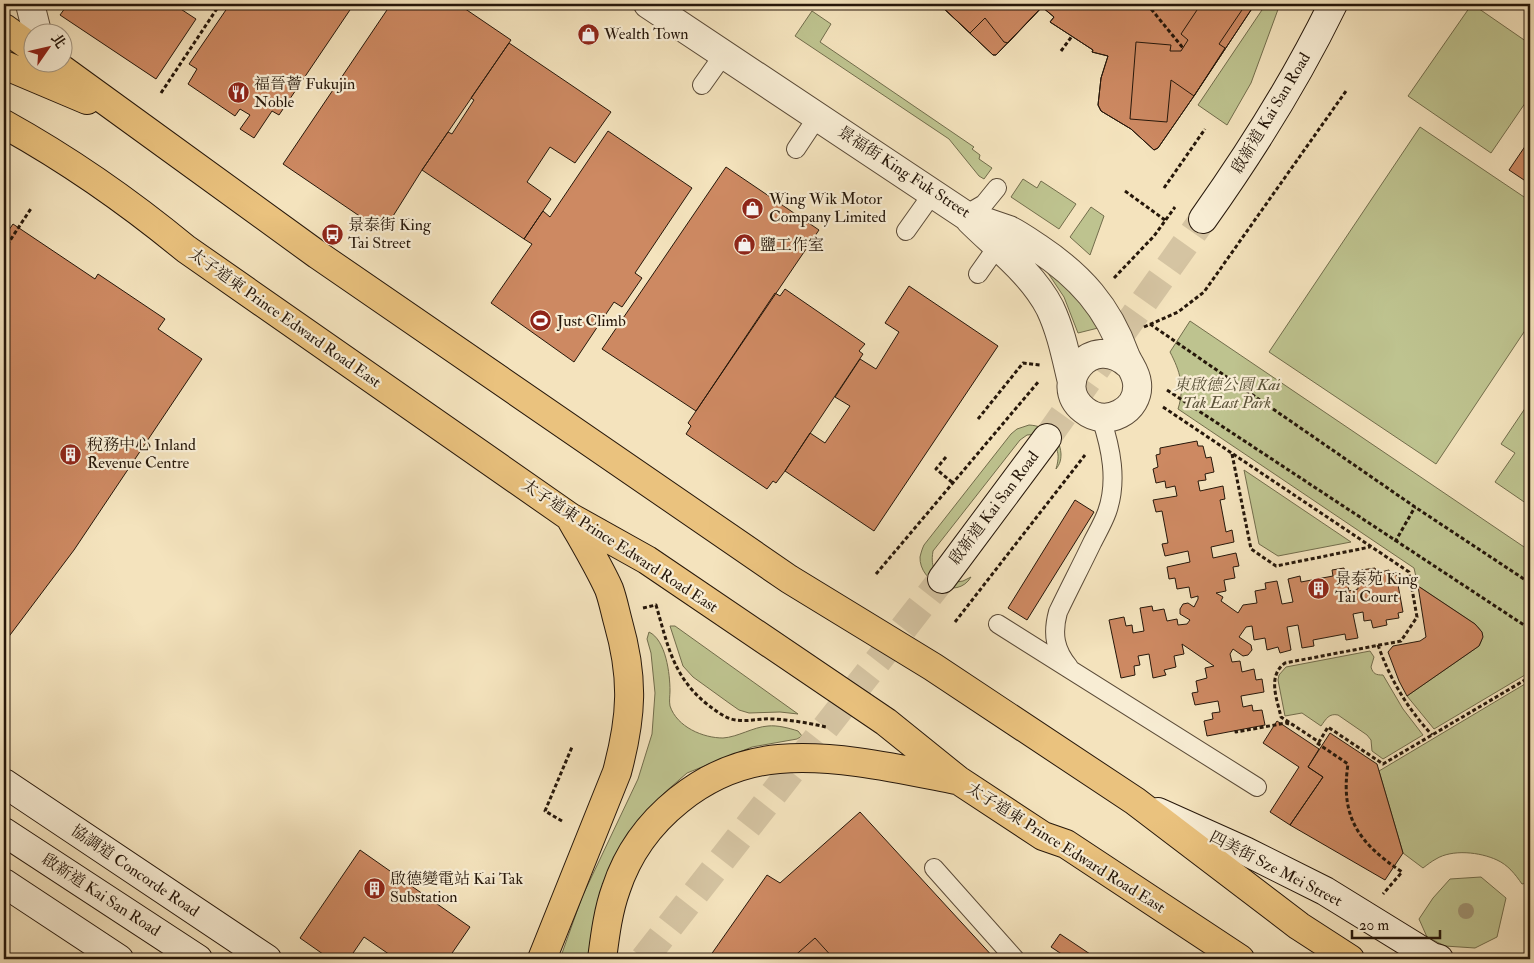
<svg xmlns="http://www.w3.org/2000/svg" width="1534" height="963" font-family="'IM FELL Double Pica','Noto Serif TC',serif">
  <rect width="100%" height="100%" fill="#f4e3bd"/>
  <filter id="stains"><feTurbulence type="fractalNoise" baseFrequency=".004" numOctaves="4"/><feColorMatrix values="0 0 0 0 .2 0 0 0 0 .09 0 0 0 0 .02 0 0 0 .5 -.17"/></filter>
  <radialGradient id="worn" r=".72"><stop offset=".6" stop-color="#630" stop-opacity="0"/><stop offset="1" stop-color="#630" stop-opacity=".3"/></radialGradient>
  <path fill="#bec38f" stroke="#726d4c" d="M 1266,4 L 1280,4 L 1251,83 L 1227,125 L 1198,105 Z
    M 1472,4 L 1530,44 L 1530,96 L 1491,153 L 1408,96 Z
    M 812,11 L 831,24 L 820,42 L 974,147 L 972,149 L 980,155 L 979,159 L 992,168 L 984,179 L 979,176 L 949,139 L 795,36 Z
    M 1420,127 L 1530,201 L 1530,323 L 1436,464 L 1269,352 Z
    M 1023,179 L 1037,188 L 1041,181 L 1076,204 L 1059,229 L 1011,197 Z
    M 1091,207 L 1104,216 L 1090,255 L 1070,237 Z
    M 1037,262 L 1065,277 L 1102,327 L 1078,333 L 1064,297 L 1048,273 Z
    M 1190,321 L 1530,551 L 1530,672 L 1434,729 L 1407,696 L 1479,646 C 1484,637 1483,631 1475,624 L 1418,586 L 1414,568 L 1178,409 C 1185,387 1180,371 1170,352 Z
    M 1530,401 L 1530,506 L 1495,482 L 1515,453 L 1501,444 Z
    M 1029,425 C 1046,426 1060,436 1061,454 C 1061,460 1060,464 1056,469 C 1062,448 1055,445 1039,434 L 1027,435 L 1020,440 L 933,551 C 930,570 936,572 950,583 L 963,581 L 971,577 C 957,601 919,582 920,557 C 921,553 922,549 924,545 L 1011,434 L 1017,429 Z
    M 1244,470 L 1351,542 L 1278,556 L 1259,544 Z
    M 670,626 L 675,626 L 798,714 L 780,712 L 749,713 L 739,710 L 729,703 L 693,677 L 683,666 Z
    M 649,632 C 666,640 670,674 670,691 C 670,695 669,701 670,706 C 677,727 703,738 723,738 C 738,737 753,727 768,726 C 777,725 789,728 798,731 L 802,736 L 797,739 L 752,747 L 687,773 L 663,794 L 639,819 L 620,847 L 603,890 L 592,959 L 560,959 L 582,897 L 638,779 L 652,734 L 655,693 L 651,653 L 647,639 Z
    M 1370,651 L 1374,657 L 1371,667 C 1373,674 1376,675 1383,675 L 1403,709 L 1423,735 L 1383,759 L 1372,751 L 1371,740 L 1367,735 L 1338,715 C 1329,713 1326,719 1321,726 L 1302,713 L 1285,716 L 1278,680 L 1279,675 L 1286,667 Z
    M 1530,681 L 1530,882 L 1522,884 C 1515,874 1508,865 1497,860 C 1480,852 1452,849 1436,859 C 1432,861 1427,865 1423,868 L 1403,853 L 1379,771 Z
    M 1481,877 L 1506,898 L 1497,937 L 1475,948 L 1445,946 L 1427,937 L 1419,919 L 1433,898 L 1450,879 Z"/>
  <path fill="#cd8962" stroke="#26170a" d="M 68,4 L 173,4 L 196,19 L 156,79 L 60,15 Z
    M 230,4 L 354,4 L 279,115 L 272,111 L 254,138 L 240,129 L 250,115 L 240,109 L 235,116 L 188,84 L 197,69 L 189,64 Z
    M 391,4 L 458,4 L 511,40 L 422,170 L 383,232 L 283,164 Z
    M 939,4 L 1045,4 L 1008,43 L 1004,42 L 985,18 L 970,33 Z
    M 939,4 L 1255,4 L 1194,96 L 1158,148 L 1154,150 L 1131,129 L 1101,111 L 1098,105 L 1101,78 L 1108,56 L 1092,52 L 1093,50 L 1050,22 L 1054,17 L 1042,7 L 996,55 L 993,55 Z
    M 939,4 L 1255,4 L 1194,96 L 1158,148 L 1154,150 L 1131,129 L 1101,111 L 1098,105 L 1101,78 L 1108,56 L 1092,52 L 1093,50 L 1050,22 L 1054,17 L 1042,7 L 996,55 L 993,55 Z
    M 1201,4 L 1246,4 L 1219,44 L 1225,48 L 1194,96 L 1171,80 L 1167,122 L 1130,119 L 1136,42 L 1171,45 L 1170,51 L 1181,51 L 1188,40 L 1181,34 Z
    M 509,43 L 611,112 L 575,163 L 550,147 L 527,182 L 551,199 L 524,239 L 422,170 L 448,132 L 452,134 L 474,100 L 471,98 Z
    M 608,131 L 692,188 L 635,273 L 642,278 L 622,307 L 614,302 L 574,362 L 491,303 L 532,244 L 524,239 L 543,211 L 550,217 Z
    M 1530,139 L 1530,184 L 1509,170 Z
    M 726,167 L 819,230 L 696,411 L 602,349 Z
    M 13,224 L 95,279 L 98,274 L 165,319 L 158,329 L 202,359 L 74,550 L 4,643 L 4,237 Z
    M 909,286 L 998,346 L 874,531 L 785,471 L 810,433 L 825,443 L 850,406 L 835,397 L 860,359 L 876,369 L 899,332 L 885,323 Z
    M 785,289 L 865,344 L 859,351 L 863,354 L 785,471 L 776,483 L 773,481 L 767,489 L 686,434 L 691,426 L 688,423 L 775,293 L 780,296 Z
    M 1197,441 L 1198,446 L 1203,446 L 1206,458 L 1211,457 L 1214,472 L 1205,474 L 1206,480 L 1198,481 L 1200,491 L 1223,486 L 1225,499 L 1220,500 L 1226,532 L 1232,530 L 1234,542 L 1211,547 L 1213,558 L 1236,553 L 1239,566 L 1233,567 L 1235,578 L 1224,580 L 1226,591 L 1216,593 L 1223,597 L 1221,601 L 1238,613 L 1243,605 L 1257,603 L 1255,591 L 1266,589 L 1265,583 L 1277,581 L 1282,604 L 1293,602 L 1288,579 L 1300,576 L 1301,582 L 1333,576 L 1332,570 L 1344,568 L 1349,591 L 1358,589 L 1357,581 L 1363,579 L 1361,570 L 1375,568 L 1377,573 L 1389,570 L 1390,575 L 1396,574 L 1403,612 L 1398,613 L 1399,618 L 1386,620 L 1387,625 L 1373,628 L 1371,620 L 1364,621 L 1363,612 L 1353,614 L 1358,638 L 1346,640 L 1345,634 L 1313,640 L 1314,646 L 1302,648 L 1298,625 L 1287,627 L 1291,650 L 1280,653 L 1278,647 L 1267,650 L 1265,638 L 1254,640 L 1252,626 L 1246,627 L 1239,637 L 1251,645 L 1252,650 L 1248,655 L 1243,656 L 1233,649 L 1230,654 L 1232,662 L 1240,661 L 1242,672 L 1254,669 L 1256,680 L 1262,679 L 1264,692 L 1241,696 L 1243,707 L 1252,705 L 1253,711 L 1262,710 L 1265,725 L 1207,736 L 1204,721 L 1213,719 L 1212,713 L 1220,712 L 1218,701 L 1195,705 L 1192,693 L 1198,692 L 1196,681 L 1207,678 L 1205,668 L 1214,666 L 1182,644 L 1184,654 L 1174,656 L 1176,667 L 1164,670 L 1166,675 L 1153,678 L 1149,654 L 1138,656 L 1140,665 L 1134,666 L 1135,675 L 1121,678 L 1109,620 L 1124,617 L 1126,626 L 1132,625 L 1133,633 L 1144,631 L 1140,608 L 1152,606 L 1153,611 L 1164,609 L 1167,621 L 1177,619 L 1178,625 L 1187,624 L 1190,620 L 1180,614 L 1180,609 L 1183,604 L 1188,603 L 1194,607 L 1198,599 L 1198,596 L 1191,598 L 1189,587 L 1177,589 L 1175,578 L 1169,579 L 1167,567 L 1190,562 L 1188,551 L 1165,556 L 1162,544 L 1168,543 L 1162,511 L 1156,512 L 1153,500 L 1177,496 L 1175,486 L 1166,488 L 1165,481 L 1156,483 L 1153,469 L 1158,467 L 1156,455 L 1160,454 L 1160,448 Z
    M 1075,500 L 1094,512 L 1027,620 L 1008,608 Z
    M 1418,586 L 1475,624 L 1482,632 L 1483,637 L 1479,646 L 1407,696 L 1399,681 L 1388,652 L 1393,646 L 1420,641 L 1426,637 Z
    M 1277,721 L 1319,749 L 1308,767 L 1323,777 L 1290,825 L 1270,812 L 1299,767 L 1263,743 Z
    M 1330,733 L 1377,764 L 1403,853 L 1385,880 L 1290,825 L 1323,777 L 1308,767 Z
    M 860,812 L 995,959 L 708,959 L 767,875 L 780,883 Z
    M 360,850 L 470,927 L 448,959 L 396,959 L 364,937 L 349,959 L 330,959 L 300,938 Z
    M 1060,934 L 1090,954 L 1086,959 L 1069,959 L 1051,947 Z
    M 815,938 L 834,959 L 791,959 Z"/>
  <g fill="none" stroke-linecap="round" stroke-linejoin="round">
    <path stroke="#d5c4a2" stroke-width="28" stroke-dasharray="28 14" stroke-linecap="butt" d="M 1047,438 L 1203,219
      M 644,959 L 942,579"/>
    <defs>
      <path id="service" d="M 702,85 L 724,54
        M 796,149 L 818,116
        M 965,215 L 984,204 L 997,188
        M 906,231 L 933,193
        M 978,274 L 997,247
        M 998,624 L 1257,787
        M 1069,667 C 1055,650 1052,634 1058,612 C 1069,589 1081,566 1092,543 C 1097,533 1103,523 1107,512 C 1118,481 1111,448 1101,418
        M 934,868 L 1015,959"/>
      <path id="minor" d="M 648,4 L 965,215 C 980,220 994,225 1009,230 C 1019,235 1029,242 1038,248 C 1080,276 1108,307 1125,355 C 1129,365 1136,372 1137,383 C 1140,411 1106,428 1084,410 C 1050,383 1092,332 1128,364
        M 970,220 C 997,247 1032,273 1050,308 C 1061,331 1066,357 1072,382"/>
      <path id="tertiary" d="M 30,4 L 37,32"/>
      <path id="secondary" d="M 1203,219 C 1252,150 1296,80 1333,4
        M 942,579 L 1047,438
        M 4,783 L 267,959
        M 1158,812 L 1245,851 L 1325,891 L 1432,957 L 1439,959
        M 4,832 L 198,959
        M 4,883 L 119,959"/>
      <path id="primary" d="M 4,28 L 32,48
        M 52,62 L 318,255 L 789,579 L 933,667 L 1135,801 L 1299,926 L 1350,959
        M 4,65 L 87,100
        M 4,124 C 69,160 129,202 186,249 L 570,517 L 647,560 L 886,722 L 958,780 L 1043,836 L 1066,844 L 1240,959
        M 542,959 L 617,772 C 632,716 634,678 618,622 C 615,611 613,600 609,589 C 598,565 584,542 571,519
        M 602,959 C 605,936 608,911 616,889 C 639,819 706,765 779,759 C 836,754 900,769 956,780"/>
    </defs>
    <use href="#service" stroke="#5a4a37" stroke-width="20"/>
    <use href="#minor" stroke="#5a4a37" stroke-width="30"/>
    <use href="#tertiary" stroke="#5a4a37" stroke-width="30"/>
    <use href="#secondary" stroke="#26170a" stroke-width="30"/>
    <use href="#primary" stroke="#26170a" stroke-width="30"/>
    <path stroke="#26170a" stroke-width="3" stroke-dasharray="4 2.5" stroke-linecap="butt" d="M 1147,4 L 1183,48
      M 1061,51 L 1072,36
      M 161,93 L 220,4
      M 1164,188 L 1205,129
      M 1125,191 L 1165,220
      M 7,245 L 32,207
      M 1114,278 L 1154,236 L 1175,207
      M 1150,324 L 1415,507 L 1530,583
      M 1144,327 L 1178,312 L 1204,292 L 1346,91
      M 1167,390 L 1530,629
      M 1163,407 L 1409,572 L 1417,617 L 1401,641 L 1285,663 C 1267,676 1277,699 1281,717 L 1319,742 L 1328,727 L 1383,764 L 1530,677
      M 978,419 L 1023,363 L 1040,365
      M 1232,454 L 1251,549 L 1276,566 L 1370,547
      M 946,457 L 936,469 L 953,483
      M 1395,542 L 1415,507
      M 876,574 L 1039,381
      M 643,608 L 656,605 C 668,646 673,677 708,705 C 715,710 722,716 731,719 C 745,723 759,718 773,719 C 791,720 809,723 826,727 L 827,729
      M 955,622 L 1085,455
      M 1378,645 C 1390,679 1407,708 1432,735
      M 1236,730 L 1236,732 L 1286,723 L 1289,724
      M 1317,743 L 1348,764 C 1340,818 1359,843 1402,872 L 1383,894
      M 562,821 L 545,811 L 572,747"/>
    <use href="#service" stroke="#f8edd4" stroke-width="18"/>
    <use href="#minor" stroke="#f8edd4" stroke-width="28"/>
    <use href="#tertiary" stroke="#f8edd4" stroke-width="28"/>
    <use href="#secondary" stroke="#f8edd4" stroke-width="28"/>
    <use href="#primary" stroke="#eac27e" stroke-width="28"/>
  </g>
  <circle fill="#a09474" cx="1466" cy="911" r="8"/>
  <defs>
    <symbol id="shop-disc" viewBox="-11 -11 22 22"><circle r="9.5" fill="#8f2418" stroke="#f8edd4"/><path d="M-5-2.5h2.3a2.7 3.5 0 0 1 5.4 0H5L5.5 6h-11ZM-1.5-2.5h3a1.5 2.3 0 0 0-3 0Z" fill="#fff"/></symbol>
    <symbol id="restaurant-disc" viewBox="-11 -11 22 22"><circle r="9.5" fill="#8f2418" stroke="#f8edd4"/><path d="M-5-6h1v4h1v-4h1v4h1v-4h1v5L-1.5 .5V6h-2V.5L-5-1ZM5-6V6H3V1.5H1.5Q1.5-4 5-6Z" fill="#fff"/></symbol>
    <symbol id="bus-disc" viewBox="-11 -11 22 22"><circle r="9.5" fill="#8f2418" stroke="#f8edd4"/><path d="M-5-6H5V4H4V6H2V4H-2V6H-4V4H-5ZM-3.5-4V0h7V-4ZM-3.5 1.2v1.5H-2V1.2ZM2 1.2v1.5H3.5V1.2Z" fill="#fff"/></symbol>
    <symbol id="stadium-disc" viewBox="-11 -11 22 22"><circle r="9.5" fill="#8f2418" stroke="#f8edd4"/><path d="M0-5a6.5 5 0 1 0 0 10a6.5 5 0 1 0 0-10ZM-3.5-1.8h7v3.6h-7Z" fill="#fff"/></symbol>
    <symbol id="building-disc" viewBox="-11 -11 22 22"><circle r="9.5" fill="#8f2418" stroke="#f8edd4"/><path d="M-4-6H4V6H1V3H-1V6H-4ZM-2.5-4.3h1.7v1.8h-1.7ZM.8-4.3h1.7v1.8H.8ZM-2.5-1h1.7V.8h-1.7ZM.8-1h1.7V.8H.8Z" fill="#fff"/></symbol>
  </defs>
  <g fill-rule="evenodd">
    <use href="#shop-disc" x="576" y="22" width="25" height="25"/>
    <use href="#restaurant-disc" x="226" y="80" width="25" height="25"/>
    <use href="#shop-disc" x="740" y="196" width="25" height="25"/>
    <use href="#bus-disc" x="320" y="222" width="25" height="25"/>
    <use href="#shop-disc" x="732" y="232" width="25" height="25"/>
    <use href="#stadium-disc" x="528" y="308" width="25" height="25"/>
    <use href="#building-disc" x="58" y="442" width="25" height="25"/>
    <use href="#building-disc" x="1306" y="576" width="25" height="25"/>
    <use href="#building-disc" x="362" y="876" width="25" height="25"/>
  </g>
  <g text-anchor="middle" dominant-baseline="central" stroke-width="4.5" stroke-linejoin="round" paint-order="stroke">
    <g font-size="16" fill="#26170a" stroke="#f8edd4" text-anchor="start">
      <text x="604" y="34">Wealth Town</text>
      <text x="254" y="84">福晉薈 Fukujin<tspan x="254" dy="18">Noble</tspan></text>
      <text x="769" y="199">Wing Wik Motor<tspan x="769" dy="18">Company Limited</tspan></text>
      <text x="348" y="225">景泰街 King<tspan x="348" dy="18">Tai Street</tspan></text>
      <text x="760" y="245">鹽工作室</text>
      <text x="557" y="321">Just Climb</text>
      <text x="87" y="445">稅務中心 Inland<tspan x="87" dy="18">Revenue Centre</tspan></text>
      <text x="1335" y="579">景泰苑 King<tspan x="1335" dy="18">Tai Court</tspan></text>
      <text x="390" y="879">啟德變電站 Kai Tak<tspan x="390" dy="18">Substation</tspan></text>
    </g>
    <g font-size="16" fill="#26170a" stroke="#f8edd4">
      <text transform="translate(1271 113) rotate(-59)">啟新道 Kai San Road</text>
      <text transform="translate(904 172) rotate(33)">景福街 King Fuk Street</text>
      <text transform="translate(285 318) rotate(35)">太子道東 Prince Edward Road East</text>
      <text transform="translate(994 508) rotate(-53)">啟新道 Kai San Road</text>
      <text transform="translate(620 546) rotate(33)">太子道東 Prince Edward Road East</text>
      <text transform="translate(1066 848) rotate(32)">太子道東 Prince Edward Road East</text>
      <text transform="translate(1276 869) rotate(27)">四美街 Sze Mei Street</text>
      <text transform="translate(135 871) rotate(34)">協調道 Concorde Road</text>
      <text transform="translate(101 895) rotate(33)">啟新道 Kai San Road</text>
    </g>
    <g font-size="16" font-style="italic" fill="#5b5339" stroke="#f8edd4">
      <text x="1227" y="385">東啟德公園 Kai<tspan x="1227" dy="18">Tak East Park</tspan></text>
    </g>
  </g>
  <rect width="1534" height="963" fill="none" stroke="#f4e3bd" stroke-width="20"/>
  <rect x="5" y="5" width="1524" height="953" fill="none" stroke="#26170a" stroke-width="2.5"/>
  <rect x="10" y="10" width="1514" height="943" fill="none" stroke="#26170a"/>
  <g transform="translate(48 48) rotate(56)"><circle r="24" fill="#f8edd4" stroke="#a49783"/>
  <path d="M0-4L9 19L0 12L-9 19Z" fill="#8f2418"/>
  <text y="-8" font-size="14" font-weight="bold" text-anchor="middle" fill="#26170a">北</text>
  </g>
  <path d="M1352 930v8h88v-8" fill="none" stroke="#26170a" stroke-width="2.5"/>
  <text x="1359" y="930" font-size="15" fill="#26170a" stroke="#f8edd4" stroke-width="4" paint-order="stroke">20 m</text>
  <rect width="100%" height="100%" filter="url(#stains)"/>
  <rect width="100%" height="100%" fill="url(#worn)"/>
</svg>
